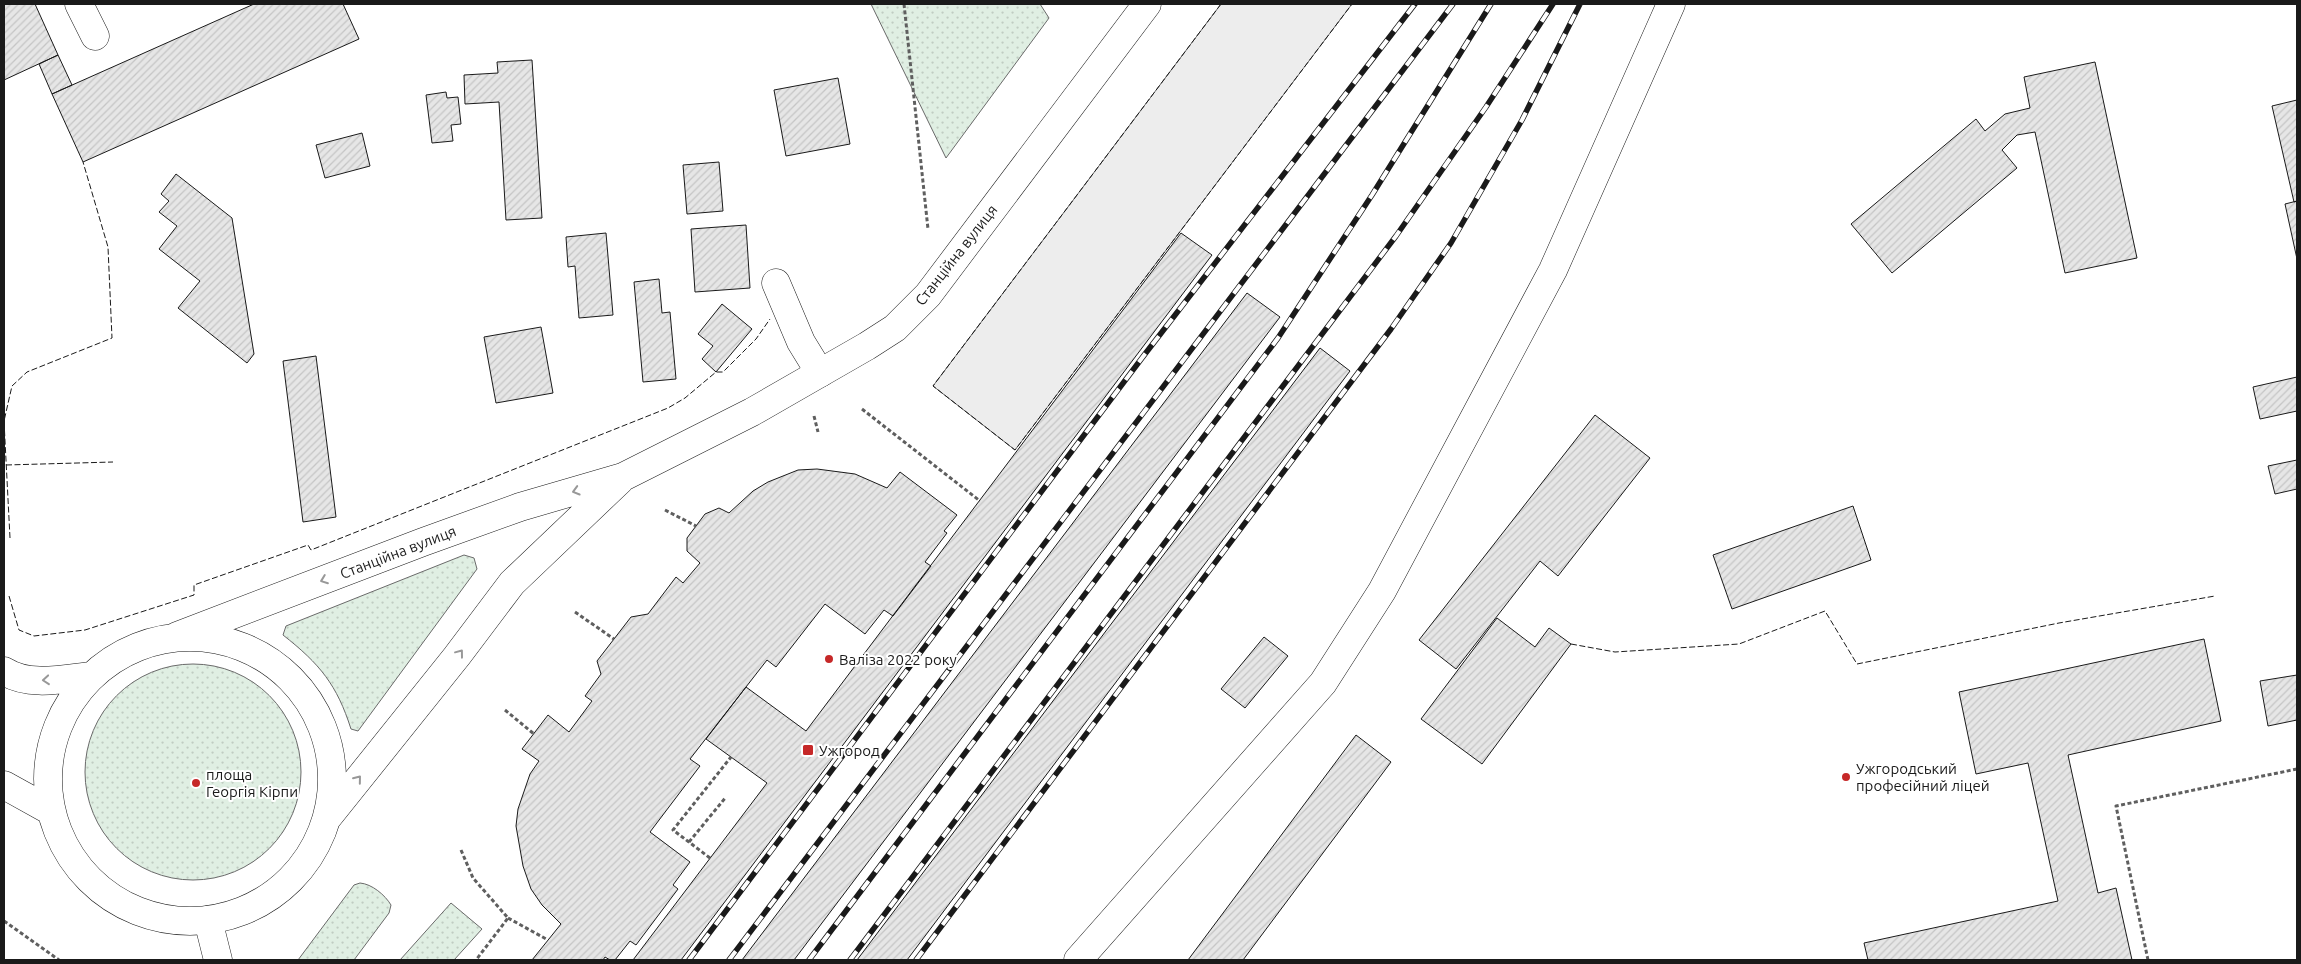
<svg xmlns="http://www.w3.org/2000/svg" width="2301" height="964" font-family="Ubuntu,sans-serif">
  <defs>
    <pattern id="grass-dots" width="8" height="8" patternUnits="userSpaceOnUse" patternTransform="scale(1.25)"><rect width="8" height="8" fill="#e0efe3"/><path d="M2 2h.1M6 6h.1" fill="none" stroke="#c0ccc2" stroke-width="1.8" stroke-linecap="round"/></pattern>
    <pattern id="building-hatch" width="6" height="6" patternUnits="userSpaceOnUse" patternTransform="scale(1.25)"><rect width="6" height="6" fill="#e6e6e6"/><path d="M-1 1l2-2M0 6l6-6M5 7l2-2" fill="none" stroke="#c5c5c5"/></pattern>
  </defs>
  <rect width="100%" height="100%" fill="#fff"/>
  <path fill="url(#grass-dots)" stroke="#6a6a6a" d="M 871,4 L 1040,4 L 1049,18 L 946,158 Z
    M 464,555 L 474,558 L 477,569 L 358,731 L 351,729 C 337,685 320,664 283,635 L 286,626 Z
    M85 772a108 108 0 1 1 216 0a108 108 0 1 1-216 0Z
    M 360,883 C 372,884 385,895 391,905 L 389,913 L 354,960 L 298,960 L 354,885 Z
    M 451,903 L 482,929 L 454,960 L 400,960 Z"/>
  <path fill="#ededed" stroke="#6a6a6a" d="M 1221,4 L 1352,4 L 1015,450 L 933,386 Z"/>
  <path fill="url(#building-hatch)" stroke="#1a1a1a" d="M 4,4 L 35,4 L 58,55 L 4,80 Z
    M 254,4 L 343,4 L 359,39 L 83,162 L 52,94 Z
    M 58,55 L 72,85 L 52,94 L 39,64 Z
    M 532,60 L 542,218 L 506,220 L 499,102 L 465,104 L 464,75 L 498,73 L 497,62 Z
    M 2095,62 L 2137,258 L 2065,273 L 2035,132 L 2017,135 L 2002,150 L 2017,168 L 1892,273 L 1851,224 L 1976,119 L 1985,131 L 2005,114 L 2030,108 L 2024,77 Z
    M 838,78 L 850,144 L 786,156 L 774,90 Z
    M 446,92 L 447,98 L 458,97 L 461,124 L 451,125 L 453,141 L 432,143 L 426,95 Z
    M 2297,100 L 2297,201 L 2294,202 L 2272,106 Z
    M 362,133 L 370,166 L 325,178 L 316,145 Z
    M 719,162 L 723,211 L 687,214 L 683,165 Z
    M 176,174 L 232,218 L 254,354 L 247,363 L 178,308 L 200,281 L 159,249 L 177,226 L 159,212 L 169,201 L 161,194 Z
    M 2297,201 L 2297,259 L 2285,204 Z
    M 746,225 L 750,288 L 695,292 L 691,229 Z
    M 606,233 L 613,315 L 579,318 L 575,266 L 568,267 L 566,237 Z
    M 1181,233 L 1212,255 L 681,960 L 633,960 L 767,783 L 706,739 L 746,687 L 806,731 Z
    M 659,279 L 662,313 L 670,312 L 676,379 L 643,382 L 634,282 Z
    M 1247,293 L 1280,317 L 794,960 L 742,960 Z
    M 722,304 L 752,329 L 716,372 L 702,359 L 713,346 L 698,334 Z
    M 541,327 L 553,393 L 496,403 L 484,337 Z
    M 1320,348 L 1350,371 L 907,960 L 857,960 Z
    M 316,356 L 336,517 L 303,522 L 283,361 Z
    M 2297,377 L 2297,411 L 2260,419 L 2253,387 Z
    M 1595,415 L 1650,458 L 1558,576 L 1540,561 L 1456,669 L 1419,640 Z
    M 2297,460 L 2297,489 L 2275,494 L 2268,466 Z
    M 817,469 L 855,474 L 887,488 L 900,472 L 957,515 L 944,531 L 947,533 L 925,562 L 931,566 L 893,616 L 884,610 L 865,634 L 825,604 L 776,667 L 767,660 L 690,759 L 700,766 L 650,832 L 690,862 L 673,885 L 678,889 L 636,945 L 630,941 L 615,960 L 610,960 L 605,957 L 603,960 L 532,960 L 561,924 L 542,905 L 531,889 L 523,866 L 516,826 L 518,809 L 530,774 L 539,761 L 522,749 L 548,715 L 569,732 L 592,701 L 585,696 L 601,674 L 597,661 L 631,617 L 648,614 L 676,577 L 683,583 L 700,563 L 687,551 L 687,538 L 705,514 L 719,508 L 729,513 L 753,491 L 768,482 L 798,470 Z
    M 1853,506 L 1871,560 L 1732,609 L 1713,555 Z
    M 1497,618 L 1535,647 L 1549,628 L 1571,644 L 1482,764 L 1421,719 Z
    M 1264,637 L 1288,656 L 1245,708 L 1221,689 Z
    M 2204,639 L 2221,721 L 2068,755 L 2098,893 L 2116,888 L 2132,960 L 1868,960 L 1864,943 L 2058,901 L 2028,763 L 1976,774 L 1959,692 Z
    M 2297,675 L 2297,720 L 2268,726 L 2260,681 Z
    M 1356,735 L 1391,762 L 1243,960 L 1188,960 Z"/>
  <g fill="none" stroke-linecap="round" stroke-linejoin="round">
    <defs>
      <path id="minor" d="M 79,4 L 95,36
        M 776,283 L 801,342 L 820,373
        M 208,920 L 218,960
        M 1078,960 L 1323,683 L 1382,591 L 1553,270 L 1671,4"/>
      <path id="major" d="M 177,636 L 423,542 L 520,507 L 623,477 L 752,412 L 867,346 L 895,328 L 928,295 L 1147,4
        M48 779a142 142 0 1 1 284 0a142 142 0 1 1-284 0Z
        M 4,671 C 29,687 63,679 91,676
        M 4,785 L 51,811
        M 328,817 L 457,656 L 512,583 L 620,480"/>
    </defs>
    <use href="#minor" stroke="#1a1a1a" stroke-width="29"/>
    <use href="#major" stroke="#1a1a1a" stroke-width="29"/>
    <path stroke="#5f5f5f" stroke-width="3" stroke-dasharray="4 2.5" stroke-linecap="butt" d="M 904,4 L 928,229
      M 862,409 L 980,501
      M 814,416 L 818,432
      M 665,510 L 696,526
      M 575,612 L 614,639
      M 505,710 L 534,734
      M 689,842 L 726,797
      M 461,850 L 473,878 L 508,918 L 476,960
      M 710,858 L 673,830 L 731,757
      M 508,918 L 548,940
      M 4,921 L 59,960
      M 2148,960 L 2116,806 L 2297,769"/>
    <use href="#minor" stroke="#fff" stroke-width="28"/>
    <use href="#major" stroke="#fff" stroke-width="28"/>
    <defs>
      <path id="rail" d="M 689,960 L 1145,354 L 1415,4
        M 729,960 L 1453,4
        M 809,960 L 1278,338 L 1372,195 L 1491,4
        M 850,960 L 1396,236 L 1486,107 L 1553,4
        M 916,960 L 1391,329 L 1451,243 L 1522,120 L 1580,4"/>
    </defs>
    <use href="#rail" stroke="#1a1a1a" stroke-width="5.5"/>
    <use href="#rail" stroke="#fff" stroke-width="4" stroke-dasharray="11" stroke-linecap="butt"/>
    <path stroke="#1a1a1a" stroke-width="1" stroke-dasharray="6 2.5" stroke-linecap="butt" d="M 1221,4 L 933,386 L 1015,450 L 1352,4
      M 6,465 L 113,462
      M 10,538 L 4,421 L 12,386 L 27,372 L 112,338 L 108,247 L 83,162
      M 9,596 L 19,630 L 34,636 L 85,630 L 194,595 L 194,585 L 308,545 L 311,550 L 668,408 L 685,398 L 716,372 L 723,372 L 756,339 L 770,319
      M 1571,644 L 1615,652 L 1739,644 L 1825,611 L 1857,664 L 2059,623 L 2215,596"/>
  </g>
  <defs><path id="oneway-chevron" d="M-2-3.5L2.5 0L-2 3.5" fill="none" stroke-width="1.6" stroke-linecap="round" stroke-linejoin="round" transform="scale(1.25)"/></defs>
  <g stroke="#989898">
    <use href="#oneway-chevron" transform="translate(576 491) rotate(164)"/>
    <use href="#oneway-chevron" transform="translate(324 580) rotate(159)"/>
    <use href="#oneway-chevron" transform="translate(460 653) rotate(-53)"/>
    <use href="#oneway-chevron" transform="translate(46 680) rotate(175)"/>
    <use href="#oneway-chevron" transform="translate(358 779) rotate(-51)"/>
  </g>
  <g fill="#c62828" stroke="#fff" stroke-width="2">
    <circle cx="829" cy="659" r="5"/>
    <rect x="802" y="744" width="12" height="12" rx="2.5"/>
    <circle cx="1846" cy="777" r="5"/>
    <circle cx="196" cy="783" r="5"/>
  </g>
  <g text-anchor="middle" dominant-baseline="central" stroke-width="4" stroke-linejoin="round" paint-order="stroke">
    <g font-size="15" fill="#1a1a1a" stroke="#fff">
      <text transform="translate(956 255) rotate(-52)">Станційна вулиця</text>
      <text transform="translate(398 552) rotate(-21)">Станційна вулиця</text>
    </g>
    <g font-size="15" fill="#1a1a1a" stroke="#fff" text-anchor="start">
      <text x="839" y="659">Валіза 2022 року</text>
      <text x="819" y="750">Ужгород</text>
      <text x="1856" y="768">Ужгородський<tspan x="1856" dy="17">професійний ліцей</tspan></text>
      <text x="206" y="774">площа<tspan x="206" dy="17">Георгія Кірпи</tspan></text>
    </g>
  </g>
  <rect width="2301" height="964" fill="none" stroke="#1a1a1a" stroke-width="10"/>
</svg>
